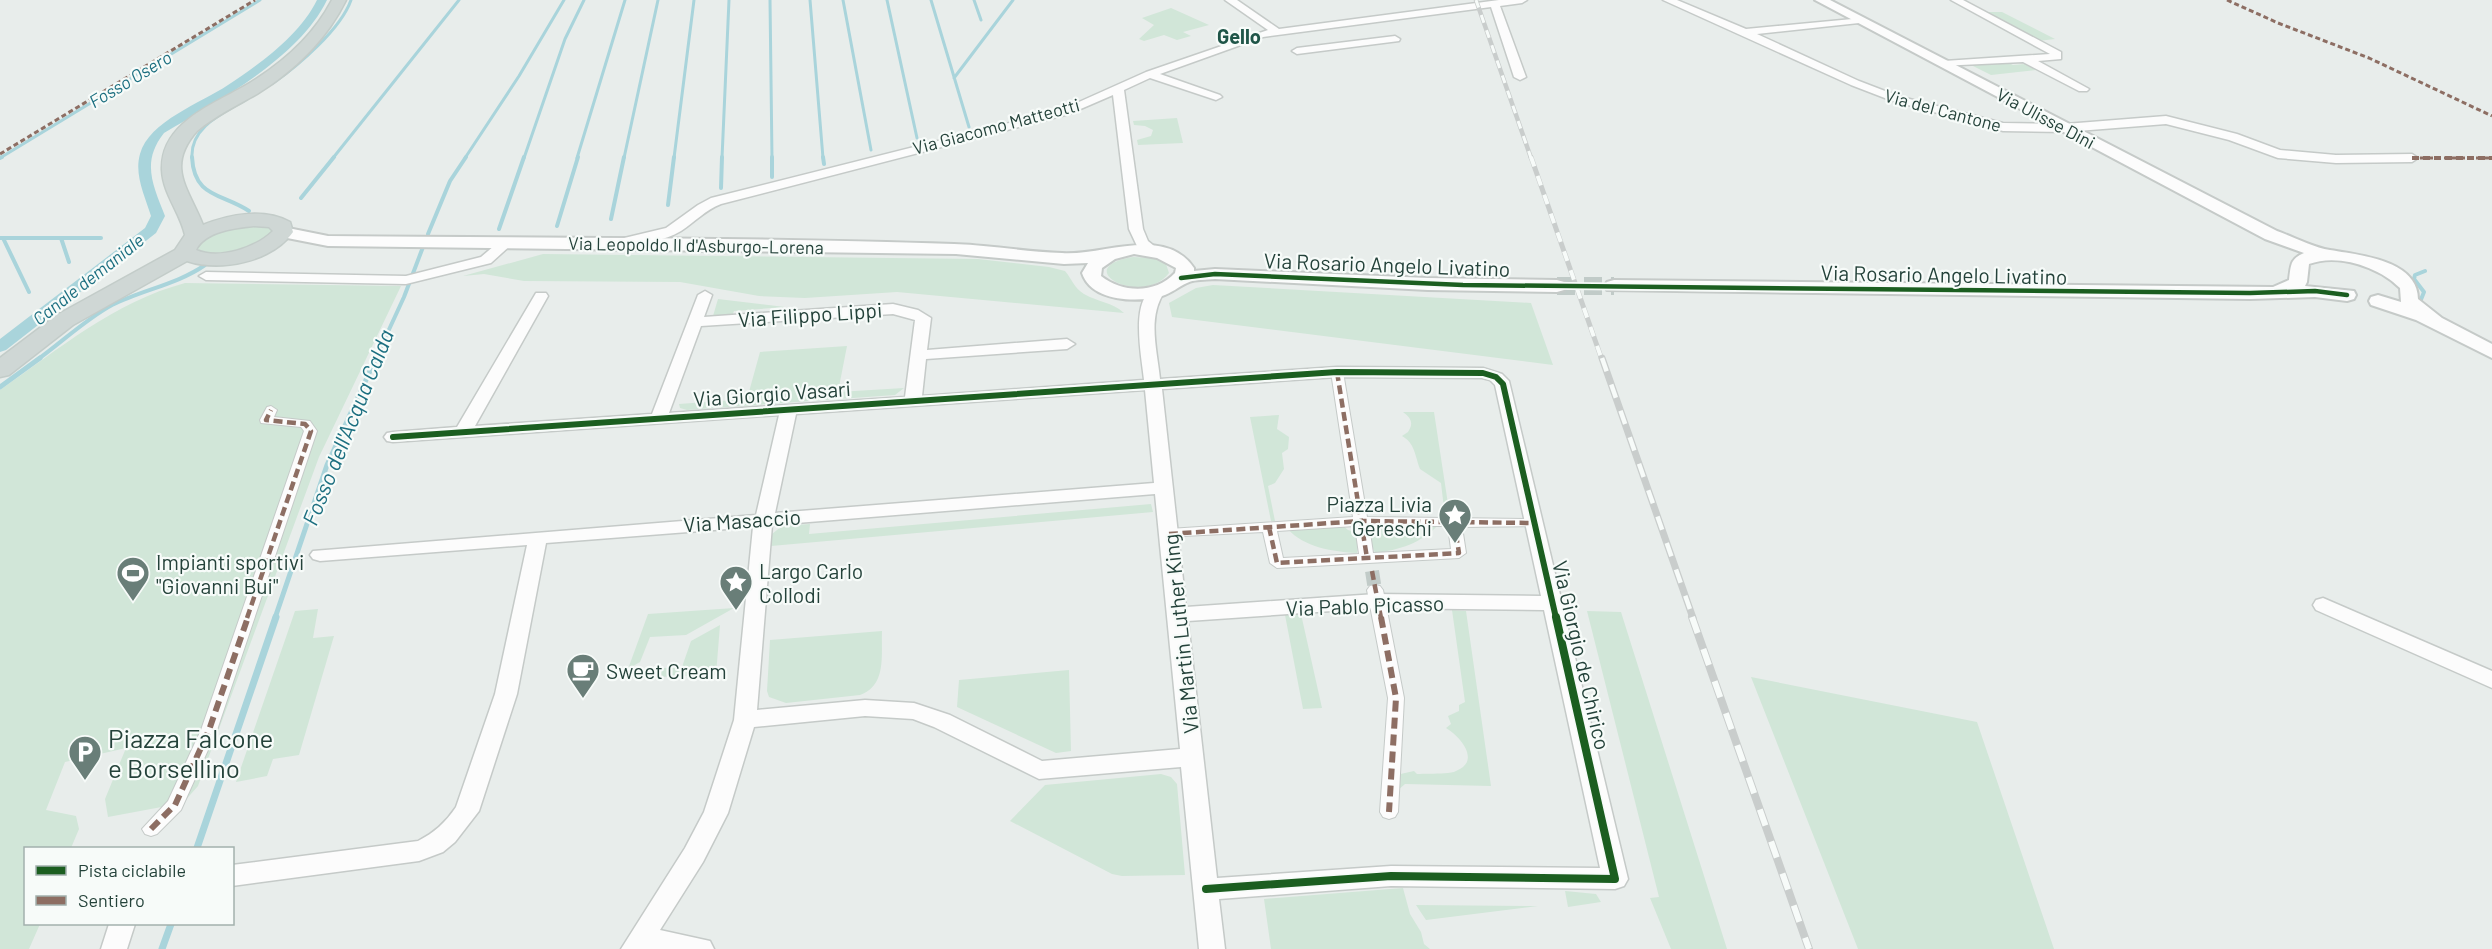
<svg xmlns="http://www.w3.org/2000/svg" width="2492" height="949" font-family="Barlow,sans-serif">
  <rect width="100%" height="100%" fill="#e8edeb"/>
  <path fill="#d1e6d8" d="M 1171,8 L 1209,25 L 1183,32 L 1191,36 L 1177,40 L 1164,35 L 1144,41 L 1139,39 L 1154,25 L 1142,18 Z
    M 1983,12 L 2002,12 L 2055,39 L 2038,41 Z
    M 2009,63 L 2013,65 L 2025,64 L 2036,70 L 1991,75 L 1971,65 Z
    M 1177,118 L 1183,143 L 1138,145 L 1137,140 L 1151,136 L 1153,130 L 1145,126 L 1134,125 L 1133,121 Z
    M 250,225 L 269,227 L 273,232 C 255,246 222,263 199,250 L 198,247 C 207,230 233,228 250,225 Z
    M 543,254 L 978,259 L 1049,267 L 1065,271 C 1072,279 1074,288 1084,294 C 1098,302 1112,302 1124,313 L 897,292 L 805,298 L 759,296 L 680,282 L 524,281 L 484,274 L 463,276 Z
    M 1133,257 L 1153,258 L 1166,264 L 1169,273 C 1143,308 1067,268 1133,257 Z
    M 185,283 L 401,286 L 319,457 L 198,786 L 183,803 L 108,817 L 105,799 L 126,748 L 65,762 L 46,810 L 76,816 L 79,829 L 71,848 L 26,848 L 26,924 L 40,924 L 29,949 L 0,949 L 0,390 C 59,349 114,302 185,283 Z
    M 1213,285 L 1531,303 L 1553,365 L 1172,317 L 1169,303 L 1196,288 Z
    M 718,299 L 785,307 L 734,311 L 732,316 L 713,316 Z
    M 847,346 L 838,392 L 904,388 L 895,395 L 687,410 L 680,408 L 679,404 L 747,399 L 760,352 Z
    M 1403,412 L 1434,412 L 1450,517 L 1445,517 L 1441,483 L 1420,469 C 1415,456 1415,443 1402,436 L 1408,432 C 1414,423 1411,418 1403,412 Z
    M 1279,415 L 1277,429 L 1289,437 L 1288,449 L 1282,453 L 1284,469 L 1275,483 L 1268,486 L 1275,521 L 1271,521 L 1250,417 Z
    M 1151,504 L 1153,512 L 771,546 L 772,534 L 782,526 L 810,524 L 809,534 Z
    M 1382,523 L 1438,525 C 1422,543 1399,550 1375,553 L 1366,532 L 1377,529 Z
    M 1341,524 L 1348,530 L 1359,533 L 1357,553 C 1334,552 1303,547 1288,529 Z
    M 734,608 L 686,635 L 650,637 L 640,662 L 628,669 L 648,614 Z
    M 318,609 L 313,638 L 334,636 L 299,755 L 273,759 L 267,776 L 236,782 L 295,611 Z
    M 1452,610 L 1466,611 L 1491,786 L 1405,784 L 1397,791 L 1396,775 L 1414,771 L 1417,774 C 1427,773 1448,775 1456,771 C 1481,761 1461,737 1446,728 L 1451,724 L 1448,716 L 1459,711 L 1459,705 L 1465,702 Z
    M 1587,611 L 1621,612 L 1727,949 L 1671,949 L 1650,898 L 1659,897 Z
    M 1301,614 L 1322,708 L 1303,709 L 1285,615 Z
    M 720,625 L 716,675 L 629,678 L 645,669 L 682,667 L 691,641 Z
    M 882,631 C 881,655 887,685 860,695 L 786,703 L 769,697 L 767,691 L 770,640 Z
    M 1069,670 L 1071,751 L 1056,753 L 957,707 L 959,680 Z
    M 1751,677 L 1977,722 L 2054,949 L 1858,949 Z
    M 1161,774 L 1171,777 L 1177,784 L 1185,875 L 1122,876 L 1112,874 L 1010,821 L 1045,785 Z
    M 1403,888 L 1410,914 L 1421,932 L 1424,944 L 1430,949 L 1271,949 L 1264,899 Z
    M 1565,891 L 1596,894 L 1601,902 L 1568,907 Z
    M 1416,905 L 1538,906 L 1426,920 Z"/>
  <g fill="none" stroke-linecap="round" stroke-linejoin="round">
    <path stroke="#a9d4db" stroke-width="3" d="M 770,0 L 772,158
      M 810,0 L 823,158
      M 843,0 L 871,150
      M 887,0 L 917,138
      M 931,0 L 969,127
      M 974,0 L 981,20
      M 954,78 L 1013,0
      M 273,83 C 298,66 341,29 351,0
      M 0,158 L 260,0
      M 192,158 C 190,126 224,113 247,99
      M 333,158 L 459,0
      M 465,158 L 519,76 L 564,0
      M 524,158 L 565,39 L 584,0
      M 577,158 L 625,0
      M 624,158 L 658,0
      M 674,158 L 694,0
      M 722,158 L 729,0"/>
    <path stroke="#a9d4db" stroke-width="4" d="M 192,157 C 194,198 222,193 249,211
      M 772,157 L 772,177
      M 823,157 L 824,164
      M 0,158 L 2,157
      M 721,188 L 722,157
      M 301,198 L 334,157
      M 668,205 L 674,157
      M 611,219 L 624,157
      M 557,226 L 578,157
      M 499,229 L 524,157
      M 428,234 L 450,181 L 466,157
      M 0,238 L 101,238
      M 3,238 L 29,292
      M 61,238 L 69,262
      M 2422,306 L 2420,302 L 2424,292 L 2414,279 L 2415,275 L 2425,271
      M 37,360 C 62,342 86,319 112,305 C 142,290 178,284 205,265
      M 375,360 L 404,297 L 423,247"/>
    <path stroke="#a9d4db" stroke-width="5" d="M 0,387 L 40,358
      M 275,618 L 327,465 L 376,358"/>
    <path stroke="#a9d4db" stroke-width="7" d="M 197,848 L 276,617
      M 162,949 L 171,924"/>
    <path fill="#a9d4db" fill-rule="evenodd" d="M 317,0 L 327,0 C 299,58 218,101 164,133 C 141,162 153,185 165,216 L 156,233 L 6,350 L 0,352 L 0,339 L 145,228 L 151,216 C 145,196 134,175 140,154 C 149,121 201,103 228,85 C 260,64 300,35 317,0 Z"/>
    <path stroke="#c1cbc8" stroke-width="14" stroke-dasharray="14 7" stroke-linecap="butt" d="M 1372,571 L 1375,590"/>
    <path stroke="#c1cbc8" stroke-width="18" stroke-dasharray="18 9" stroke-linecap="butt" d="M 1557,286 L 1614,286"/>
    <defs>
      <path id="pedestrian" d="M 1337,368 L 1343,372 L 1367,517 L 1534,519 L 1539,520 L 1541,523 L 1539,526 L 1462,527 L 1466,553 L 1459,558 L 1277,568 L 1270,563 L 1263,532 L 1164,537 L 1162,534 L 1169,529 L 1353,517 L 1331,372 ZM 1355,526 L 1359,554 L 1283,558 L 1277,531 ZM 1369,526 L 1448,526 L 1451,549 L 1373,553 Z
        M 271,406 L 277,410 L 274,417 L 310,421 L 317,431 L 217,730 L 181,810 L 157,834 L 151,836 L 145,834 L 142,829 L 168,801 L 201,730 L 304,431 L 301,427 L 261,423 L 260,420 L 267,407 Z
        M 1375,585 L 1380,586 L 1383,590 L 1404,698 L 1398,812 L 1395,817 L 1389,819 L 1383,817 L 1380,812 L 1388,698 L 1367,590 L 1370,586 Z"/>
      <path id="minor" d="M 1225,0 L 1237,0 L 1279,29 L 1499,0 L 1527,0 L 1522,3 L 1500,6 L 1526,77 L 1520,80 L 1514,77 L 1491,7 L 1263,37 L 1160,74 L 1220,95 L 1222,97 L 1216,100 L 1150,78 L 1124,90 L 1143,229 L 1148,241 L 1159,250 L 1152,254 L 1137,246 L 1129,229 L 1113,95 L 1069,114 L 721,204 C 705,210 695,222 681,231 C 664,241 644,243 625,246 L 618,242 L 620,239 L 666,228 L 698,205 L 711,198 L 1061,110 L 1146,72 L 1268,30 Z
        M 1663,0 L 1677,0 L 1746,29 L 1863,18 L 1863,22 L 1859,23 L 1757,34 L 1859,81 L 1898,96 L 2003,123 L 2065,124 L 2166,116 L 2237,134 L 2280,150 L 2336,155 L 2412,154 L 2418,158 L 2412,162 L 2336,163 L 2278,158 L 2229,140 L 2166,124 L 2065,132 L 2003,131 L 1890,100 L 1851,85 Z
        M 1951,0 L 1963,0 L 2061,52 L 2061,59 L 2038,61 L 2089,89 L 2087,91 L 2079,91 L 2023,62 L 1940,66 L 1939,64 L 1944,61 L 2050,54 Z
        M 1395,36 L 1400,39 L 1399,41 L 1297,54 L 1292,51 L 1297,48 Z
        M 506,239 L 513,243 L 491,263 L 406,284 L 206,280 L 199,276 L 206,272 L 406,276 L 481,257 L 501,240 Z
        M 1158,287 L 1165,291 C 1147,317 1157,349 1160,379 L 1337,367 L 1483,368 L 1502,374 L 1509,381 L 1628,879 L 1624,886 L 1615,889 L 1391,886 L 1219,899 L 1225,949 L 1199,949 L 1181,767 L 1039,779 L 934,727 L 913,719 L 865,716 L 754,727 L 728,813 L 703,862 L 660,930 L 710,941 L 714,949 L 621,949 L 685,848 L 704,812 L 734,720 L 753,527 L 546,543 L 517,694 L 479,811 L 455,842 L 443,852 L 419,861 L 232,886 L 232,865 L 418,841 C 434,833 446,822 456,807 L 495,694 L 527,545 L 320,561 L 313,559 L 310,555 L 313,551 L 756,515 L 779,415 L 393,442 L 387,441 L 384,437 L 387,433 L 393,432 L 457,427 L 536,293 L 546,293 L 548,296 L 475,426 L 652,414 L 698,295 L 705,291 L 712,295 L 704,317 L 893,304 L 918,310 L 931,318 L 927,350 L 1067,339 L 1075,344 L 1067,349 L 926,359 L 922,396 L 1144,380 C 1142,358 1128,294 1158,287 ZM 893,314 L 915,320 L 905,397 L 669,413 L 701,326 ZM 1337,377 L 1482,378 L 1490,380 L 1495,385 L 1541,596 L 1376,594 L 1186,607 L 1162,389 ZM 1145,390 L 1154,483 L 775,513 L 796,414 ZM 1155,494 L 1180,749 L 1042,761 L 950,715 L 914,703 L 865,700 L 757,710 L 772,525 ZM 1376,608 L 1544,610 L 1600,868 L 1391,866 L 1217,878 L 1188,621 Z
        M 2323,598 L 2492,671 L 2492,688 L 2316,610 L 2313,605 L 2316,600 Z
        M 109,924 L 135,924 L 127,949 L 101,949 Z"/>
      <path id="tertiary" d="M 1815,0 L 1830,0 L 2277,231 C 2294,237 2312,247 2330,250 C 2359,255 2418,260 2418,299 L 2442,318 L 2492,344 L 2492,358 L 2416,320 L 2371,305 L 2369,301 L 2371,297 L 2378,295 L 2401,302 L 2400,288 C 2379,267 2338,253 2309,264 L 2307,282 L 2305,286 L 2354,291 L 2356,295 L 2354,299 L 2347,301 L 2315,297 L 2250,299 L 1607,290 L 1605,286 L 1607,282 L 1614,280 L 2273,287 L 2289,280 C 2291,265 2290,259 2304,253 L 2265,239 Z
        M 283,227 L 328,236 C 536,238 745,237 954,244 C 990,245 1026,252 1062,253 C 1103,256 1165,225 1194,268 L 1194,271 L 1215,269 L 1428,278 L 1557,280 L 1564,282 L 1566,286 L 1564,290 L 1557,292 L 1428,290 L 1215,279 C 1207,280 1194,279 1187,283 C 1178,287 1172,293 1162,296 C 1138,303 1091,302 1082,273 L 1088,263 L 1064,264 L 956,254 L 328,246 L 277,236 L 274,232 L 277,228 ZM 1134,254 L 1157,258 L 1176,268 L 1175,273 C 1155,294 1123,293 1101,276 L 1102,268 L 1115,259 Z"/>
      <path id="primary" d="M 332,0 L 346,0 C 327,39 294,71 257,94 C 236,106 215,116 197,131 C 165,167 189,189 203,225 C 230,214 264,208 290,222 L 293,232 C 272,262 220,272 187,261 L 73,325 L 9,375 L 0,377 L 0,358 L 57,315 L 175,250 L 185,235 C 180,212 163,194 162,170 C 160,119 222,102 256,79 C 287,59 315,33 332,0 ZM 254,226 L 269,227 L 273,231 C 256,248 219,260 196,250 C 205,231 235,228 254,226 Z"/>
    </defs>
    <use href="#pedestrian" stroke="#c5cac8" stroke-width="2"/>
    <use href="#minor" stroke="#c5cac8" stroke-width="3"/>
    <use href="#tertiary" stroke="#c5cac8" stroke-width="4"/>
    <use href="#primary" stroke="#c3ccc9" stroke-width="3"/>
    <use href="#pedestrian" fill="#fcfcfc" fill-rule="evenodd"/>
    <use href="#minor" fill="#fcfcfc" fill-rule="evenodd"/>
    <use href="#tertiary" fill="#fcfcfc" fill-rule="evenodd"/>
    <use href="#primary" fill="#cfd7d5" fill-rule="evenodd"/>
    <defs>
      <path id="rail-far3" d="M 1476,0 L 1531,158"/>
      <path id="rail-far2" d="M 1531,157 L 1602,360"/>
      <path id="rail-far1" d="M 1602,358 L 1693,618"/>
      <path id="rail" d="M 1692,617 L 1809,949"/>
    </defs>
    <use href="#rail-far3" stroke="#c9cdcc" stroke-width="4.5"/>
    <use href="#rail-far2" stroke="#c9cdcc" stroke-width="5"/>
    <use href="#rail-far1" stroke="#c9cdcc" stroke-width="7"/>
    <use href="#rail" stroke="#c9cdcc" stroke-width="8"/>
    <use href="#rail-far3" stroke="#f7fbf9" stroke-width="3" stroke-dasharray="8" stroke-linecap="butt"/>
    <use href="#rail-far2" stroke="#f7fbf9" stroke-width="4" stroke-dasharray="10" stroke-linecap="butt"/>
    <use href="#rail-far1" stroke="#f7fbf9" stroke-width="4.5" stroke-dasharray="14" stroke-linecap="butt"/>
    <use href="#rail" stroke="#f7fbf9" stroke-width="6" stroke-dasharray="17" stroke-linecap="butt"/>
    <path stroke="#8d6e63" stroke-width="3" stroke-dasharray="5 3" stroke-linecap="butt" d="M 2227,0 L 2278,23 L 2369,58 L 2492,116
      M 0,154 L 255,0
      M 2412,158 L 2492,158"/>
    <path stroke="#8d6e63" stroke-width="4" stroke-dasharray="7 4" stroke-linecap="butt" d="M 2412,158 L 2492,158"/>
    <path stroke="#8d6e63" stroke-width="4.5" stroke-dasharray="9 4.5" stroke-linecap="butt" d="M 1337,372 L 1367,558
      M 1269,527 L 1277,563 L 1459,553 L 1454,522
      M 1169,534 L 1361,521 L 1534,523
      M 1372,571 L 1381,618
      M 247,618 L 311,431 L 305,424 L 266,420 L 271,410"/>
    <path stroke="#8d6e63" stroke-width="6" stroke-dasharray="11 6" stroke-linecap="butt" d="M 1381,617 L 1396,698 L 1389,812
      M 151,829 L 175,805 L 209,730 L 248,617"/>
    <defs>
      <path id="cycleway-far2" d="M 1181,278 L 1215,274 L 1463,285 L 2250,293 L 2315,291 L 2347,295"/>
      <path id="cycleway-far1" d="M 393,437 L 1337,372 L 1483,373 L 1496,377 L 1503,384 L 1556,618"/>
      <path id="cycleway" d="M 1206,889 L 1391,876 L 1615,879 L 1556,617"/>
    </defs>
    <use href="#cycleway-far2" stroke="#f7fbf9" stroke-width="8"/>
    <use href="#cycleway-far1" stroke="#f7fbf9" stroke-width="10"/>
    <use href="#cycleway" stroke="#f7fbf9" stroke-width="11"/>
    <use href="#cycleway-far2" stroke="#1b5e20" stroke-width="4.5"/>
    <use href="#cycleway-far1" stroke="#1b5e20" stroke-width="6"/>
    <use href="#cycleway" stroke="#1b5e20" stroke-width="8"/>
  </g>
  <defs>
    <symbol id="sight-pin" viewBox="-11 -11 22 30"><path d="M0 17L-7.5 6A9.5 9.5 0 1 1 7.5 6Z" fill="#697e78" stroke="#f7fbf9"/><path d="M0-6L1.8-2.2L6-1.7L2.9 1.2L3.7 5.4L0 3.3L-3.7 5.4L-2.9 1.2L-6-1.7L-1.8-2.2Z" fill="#fff"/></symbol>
    <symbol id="stadium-pin" viewBox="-11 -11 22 30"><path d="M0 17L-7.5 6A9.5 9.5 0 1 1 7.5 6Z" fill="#697e78" stroke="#f7fbf9"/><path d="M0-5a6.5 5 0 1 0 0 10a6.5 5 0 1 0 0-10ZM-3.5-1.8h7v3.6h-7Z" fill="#fff"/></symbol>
    <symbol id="cafe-pin" viewBox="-11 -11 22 30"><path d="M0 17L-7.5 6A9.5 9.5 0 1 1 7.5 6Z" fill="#697e78" stroke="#f7fbf9"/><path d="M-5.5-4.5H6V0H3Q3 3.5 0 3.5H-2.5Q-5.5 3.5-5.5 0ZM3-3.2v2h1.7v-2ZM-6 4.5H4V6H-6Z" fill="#fff"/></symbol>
    <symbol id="parking-pin" viewBox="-11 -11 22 30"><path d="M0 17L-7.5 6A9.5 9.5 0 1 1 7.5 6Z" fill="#697e78" stroke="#f7fbf9"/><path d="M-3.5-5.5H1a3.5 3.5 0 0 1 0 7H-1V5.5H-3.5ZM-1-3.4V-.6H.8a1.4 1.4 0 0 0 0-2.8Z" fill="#fff"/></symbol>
  </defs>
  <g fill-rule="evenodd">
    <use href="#sight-pin" x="1436" y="496" width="38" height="52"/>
    <use href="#stadium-pin" x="114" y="554" width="38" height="52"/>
    <use href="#sight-pin" x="717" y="563" width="38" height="52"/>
    <use href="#cafe-pin" x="564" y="651" width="38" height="52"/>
    <use href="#parking-pin" x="66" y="733" width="38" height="52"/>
  </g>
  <g text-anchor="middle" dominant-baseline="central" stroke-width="4.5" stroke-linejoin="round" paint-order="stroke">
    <g font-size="18" font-style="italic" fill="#1c6f80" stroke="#f7fbf9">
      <text transform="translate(130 79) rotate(-31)">Fosso Osero</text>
      <text transform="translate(88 279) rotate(-38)">Canale demaniale</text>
    </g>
    <g font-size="18" fill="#24423a" stroke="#f7fbf9">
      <text transform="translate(1943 110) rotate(15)">Via del Cantone</text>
      <text transform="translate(2046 118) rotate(28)">Via Ulisse Dini</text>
      <text transform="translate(996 126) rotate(-15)">Via Giacomo Matteotti</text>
      <text transform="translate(696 245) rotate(1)">Via Leopoldo II d'Asburgo-Lorena</text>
    </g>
    <g font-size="20" font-weight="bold" fill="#1f5548" stroke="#f7fbf9">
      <text x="1239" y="36">Gello</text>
    </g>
    <g font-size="21" fill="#24423a" stroke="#f7fbf9">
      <text transform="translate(1387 264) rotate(2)">Via Rosario Angelo Livatino</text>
      <text transform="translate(1944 274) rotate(1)">Via Rosario Angelo Livatino</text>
      <text transform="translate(810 314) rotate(-4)">Via Filippo Lippi</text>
      <text transform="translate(772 393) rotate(-4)">Via Giorgio Vasari</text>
      <text transform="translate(742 520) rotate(-4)">Via Masaccio</text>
      <text transform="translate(1365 605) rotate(-2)">Via Pablo Picasso</text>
      <text transform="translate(1180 634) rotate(-96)">Via Martin Luther King</text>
      <text transform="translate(1582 655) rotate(77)">Via Giorgio de Chirico</text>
    </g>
    <g font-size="21" fill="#24423a" stroke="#f7fbf9" text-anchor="start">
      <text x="1432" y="503" text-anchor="end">Piazza Livia<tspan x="1432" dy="24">Gereschi</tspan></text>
      <text x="156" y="561">Impianti sportivi<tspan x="156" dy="24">"Giovanni Bui"</tspan></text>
      <text x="759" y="570">Largo Carlo<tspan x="759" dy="24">Collodi</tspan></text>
      <text x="606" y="670">Sweet Cream</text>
    </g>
    <g font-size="22" font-style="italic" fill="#1c6f80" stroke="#f7fbf9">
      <text transform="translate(347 427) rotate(-68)">Fosso dell'Acqua Calda</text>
    </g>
    <g font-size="26" fill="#24423a" stroke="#f7fbf9" text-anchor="start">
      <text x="108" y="737">Piazza Falcone<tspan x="108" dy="30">e Borsellino</tspan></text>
    </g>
  </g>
  <rect x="24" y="847" width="210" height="78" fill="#f7fbf9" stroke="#a3b1ad" stroke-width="1.5"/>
  <rect x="36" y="866" width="30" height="9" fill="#1b5e20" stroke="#a3b1ad" stroke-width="1.5"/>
  <text x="78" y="877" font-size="18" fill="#24423a">Pista ciclabile</text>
  <rect x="36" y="896" width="30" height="9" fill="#8d6e63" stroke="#a3b1ad" stroke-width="1.5"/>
  <text x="78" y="907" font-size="18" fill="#24423a">Sentiero</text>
</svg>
